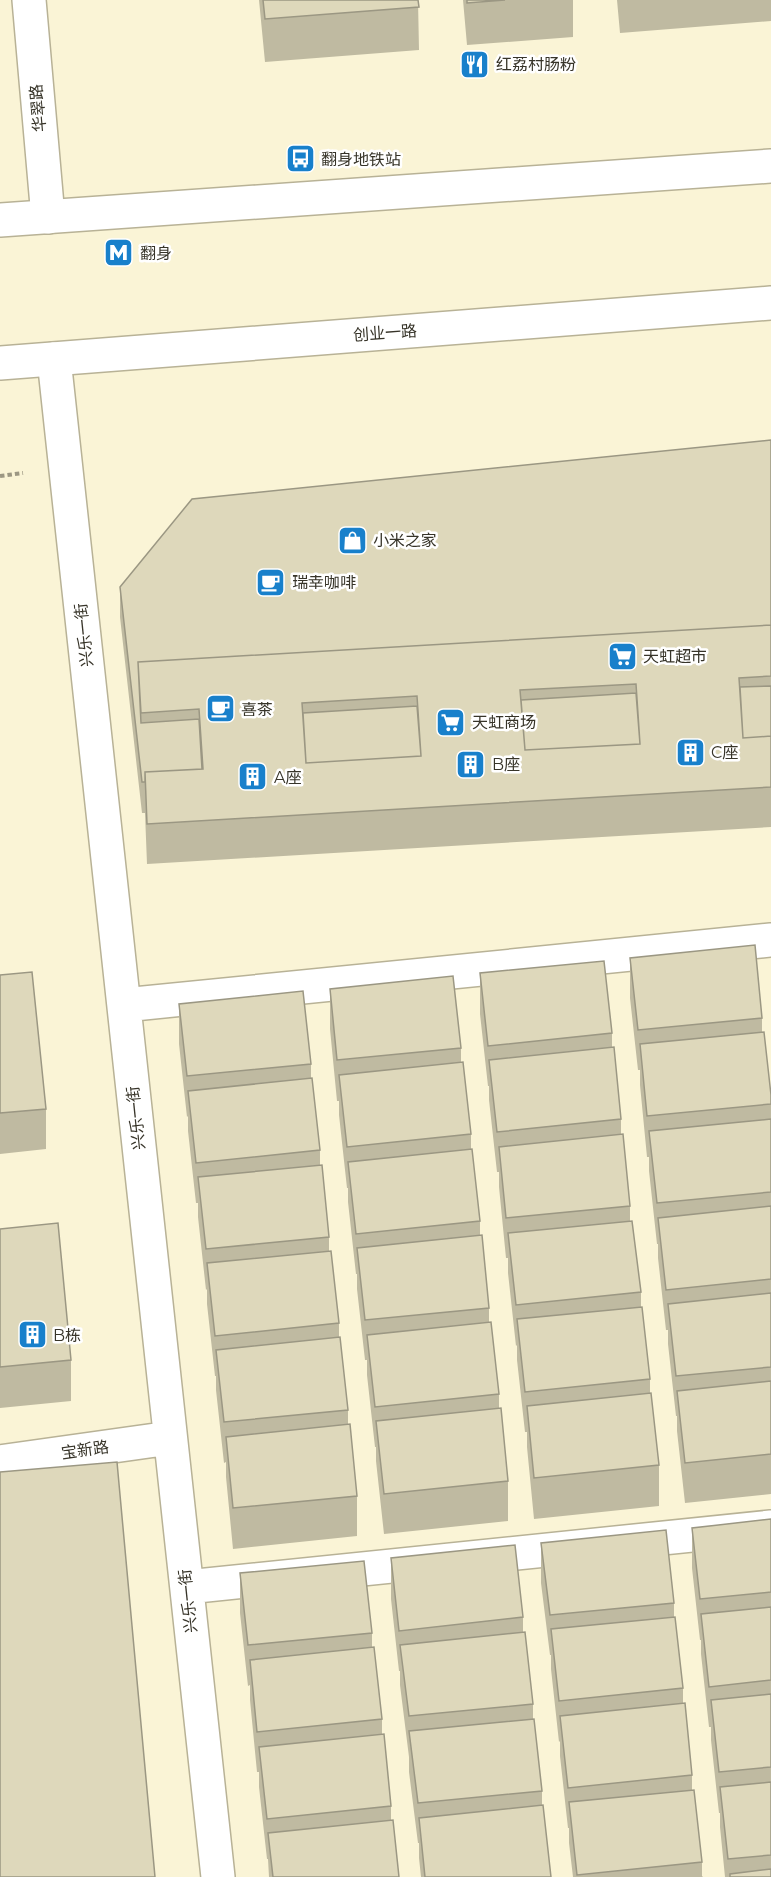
<svg xmlns="http://www.w3.org/2000/svg" width="771" height="1877" font-family="Montserrat,'Noto Sans SC',sans-serif">
  <rect width="100%" height="100%" fill="#faf4d6"/>
  <g fill="none" stroke-linecap="round" stroke-linejoin="round">
    <defs>
      <path id="minor" d="M 29,0 L 48,217
        M 54,359 L 218,1877
        M 124,1005 L 771,940
        M 0,1462 L 170,1438
        M 187,1587 L 771,1527"/>
      <path id="major" d="M 0,220 L 771,166
        M 0,363 L 771,303"/>
    </defs>
    <use href="#minor" stroke="#b8b296" stroke-width="36"/>
    <use href="#major" stroke="#b8b296" stroke-width="36"/>
    <path stroke="#9c9783" stroke-width="4" stroke-dasharray="4.5 3" stroke-linecap="butt" d="M 0,476 L 23,473"/>
    <use href="#minor" stroke="#fff" stroke-width="33"/>
    <use href="#major" stroke="#fff" stroke-width="33"/>
  </g>
  <path fill="#bfbaa1" d="M 259,0 L 418,0 L 419,50 L 265,62 Z
    M 463,0 L 573,0 L 573,37 L 467,45 Z
    M 617,0 L 771,0 L 771,21 L 620,33 Z
    M 771,440 L 771,827 L 147,864 L 145,813 L 142,813 L 120,617 L 120,587 Z
    M 630,958 L 762,1018 L 762,1033 L 771,1095 L 771,1494 L 685,1503 L 677,1431 L 677,1416 L 676,1416 L 668,1344 L 668,1330 L 666,1330 L 658,1258 L 658,1244 L 657,1244 L 649,1171 L 649,1157 L 647,1157 L 640,1085 L 640,1070 L 638,1070 L 630,998 Z
    M 480,973 L 612,1033 L 612,1047 L 621,1119 L 621,1134 L 630,1206 L 630,1221 L 641,1292 L 641,1307 L 650,1379 L 650,1393 L 659,1465 L 659,1506 L 534,1519 L 527,1447 L 527,1432 L 525,1432 L 517,1360 L 517,1345 L 516,1346 L 508,1273 L 508,1258 L 506,1258 L 499,1187 L 499,1172 L 497,1172 L 489,1100 L 489,1086 L 488,1086 L 480,1014 Z
    M 0,975 L 46,1109 L 46,1149 L 0,1154 Z
    M 330,989 L 461,1048 L 461,1063 L 471,1134 L 471,1149 L 480,1221 L 480,1236 L 489,1308 L 489,1323 L 499,1394 L 499,1409 L 508,1481 L 508,1521 L 384,1534 L 376,1461 L 376,1447 L 375,1447 L 367,1375 L 367,1360 L 365,1360 L 357,1289 L 357,1274 L 356,1274 L 348,1202 L 348,1188 L 347,1188 L 339,1115 L 339,1101 L 337,1101 L 330,1029 Z
    M 179,1004 L 311,1064 L 311,1078 L 320,1150 L 320,1165 L 329,1237 L 329,1251 L 339,1323 L 339,1337 L 348,1410 L 348,1424 L 357,1496 L 357,1536 L 233,1549 L 226,1477 L 226,1462 L 224,1463 L 216,1390 L 216,1376 L 215,1376 L 207,1304 L 207,1289 L 206,1290 L 198,1217 L 198,1203 L 196,1203 L 188,1131 L 188,1116 L 187,1117 L 179,1044 Z
    M 0,1229 L 71,1360 L 71,1401 L 0,1408 Z
    M 771,1519 L 771,1877 L 725,1877 L 720,1827 L 720,1813 L 719,1813 L 711,1740 L 711,1727 L 709,1727 L 701,1654 L 701,1640 L 700,1640 L 692,1568 L 692,1528 Z
    M 541,1543 L 674,1603 L 674,1617 L 683,1688 L 683,1703 L 692,1775 L 692,1790 L 702,1862 L 702,1876 L 703,1877 L 573,1877 L 569,1843 L 569,1828 L 568,1828 L 560,1756 L 560,1741 L 559,1742 L 551,1669 L 551,1655 L 550,1655 L 541,1583 Z
    M 391,1558 L 523,1617 L 523,1632 L 533,1704 L 533,1719 L 542,1791 L 542,1805 L 551,1877 L 421,1877 L 419,1858 L 419,1843 L 418,1843 L 409,1772 L 409,1757 L 400,1685 L 400,1671 L 399,1671 L 391,1599 Z
    M 240,1573 L 372,1633 L 372,1647 L 382,1719 L 382,1734 L 391,1806 L 391,1821 L 399,1877 L 269,1877 L 268,1859 L 267,1859 L 259,1787 L 259,1772 L 257,1772 L 250,1700 L 250,1685 L 248,1686 L 240,1613 Z"/>
  <path fill="#ded8bb" stroke="#9b9783" stroke-width="1.5" fill-rule="evenodd" d="M 263,0 L 418,0 L 419,7 L 265,19 Z
    M 467,0 L 505,0 L 467,3 Z
    M 771,440 L 771,625 L 138,662 L 141,723 L 199,719 L 202,769 L 145,772 L 145,782 L 142,782 L 120,587 L 192,499 Z
    M 771,625 L 771,676 L 739,678 L 743,738 L 771,736 L 771,787 L 147,824 L 145,772 L 203,769 L 199,709 L 141,713 L 138,662 ZM 636,684 L 640,744 L 525,750 L 520,690 ZM 417,696 L 421,756 L 306,763 L 302,703 Z
    M 771,686 L 771,736 L 743,738 L 740,687 Z
    M 636,693 L 640,744 L 525,750 L 521,700 Z
    M 417,706 L 421,756 L 306,763 L 303,713 Z
    M 755,945 L 762,1018 L 638,1030 L 630,958 Z
    M 604,961 L 612,1033 L 488,1046 L 480,973 Z
    M 32,972 L 46,1109 L 0,1113 L 0,975 Z
    M 453,976 L 461,1048 L 337,1060 L 330,989 Z
    M 303,991 L 311,1064 L 187,1076 L 179,1004 Z
    M 764,1032 L 771,1095 L 771,1104 L 647,1116 L 640,1044 Z
    M 614,1047 L 621,1119 L 497,1132 L 489,1060 Z
    M 463,1062 L 471,1134 L 347,1147 L 339,1075 Z
    M 312,1078 L 320,1150 L 196,1163 L 188,1091 Z
    M 771,1119 L 771,1192 L 657,1203 L 649,1131 Z
    M 623,1134 L 630,1206 L 506,1218 L 499,1147 Z
    M 472,1149 L 480,1221 L 356,1234 L 348,1162 Z
    M 322,1165 L 329,1237 L 206,1249 L 198,1177 Z
    M 771,1206 L 771,1279 L 666,1290 L 658,1218 Z
    M 632,1221 L 641,1292 L 516,1305 L 508,1233 Z
    M 58,1223 L 71,1360 L 0,1367 L 0,1229 Z
    M 482,1235 L 489,1308 L 365,1320 L 357,1248 Z
    M 331,1251 L 339,1323 L 215,1336 L 207,1263 Z
    M 771,1293 L 771,1367 L 676,1376 L 668,1304 Z
    M 642,1307 L 650,1379 L 525,1392 L 517,1319 Z
    M 491,1322 L 499,1394 L 375,1407 L 367,1335 Z
    M 340,1337 L 348,1410 L 224,1422 L 216,1350 Z
    M 771,1381 L 771,1454 L 685,1463 L 677,1391 Z
    M 651,1393 L 659,1465 L 534,1478 L 527,1406 Z
    M 501,1408 L 508,1481 L 384,1494 L 376,1421 Z
    M 350,1424 L 357,1496 L 233,1508 L 226,1437 Z
    M 117,1462 L 155,1877 L 0,1877 L 0,1472 Z
    M 771,1519 L 771,1592 L 700,1599 L 692,1528 Z
    M 666,1530 L 674,1603 L 550,1615 L 541,1543 Z
    M 515,1545 L 523,1617 L 399,1631 L 391,1558 Z
    M 364,1561 L 372,1633 L 248,1645 L 240,1573 Z
    M 771,1607 L 771,1680 L 709,1687 L 701,1614 Z
    M 675,1617 L 683,1688 L 559,1701 L 551,1629 Z
    M 525,1632 L 533,1704 L 409,1716 L 400,1645 Z
    M 374,1647 L 382,1719 L 257,1732 L 250,1660 Z
    M 771,1694 L 771,1767 L 719,1772 L 711,1700 Z
    M 685,1703 L 692,1775 L 568,1788 L 560,1716 Z
    M 534,1719 L 542,1791 L 418,1803 L 409,1731 Z
    M 384,1734 L 391,1806 L 267,1819 L 259,1747 Z
    M 771,1782 L 771,1855 L 728,1859 L 720,1787 Z
    M 694,1790 L 702,1862 L 577,1875 L 569,1802 Z
    M 543,1805 L 551,1877 L 425,1877 L 419,1818 Z
    M 393,1820 L 399,1877 L 273,1877 L 268,1833 Z
    M 771,1869 L 771,1877 L 730,1877 L 730,1874 Z"/>
  <defs>
    <symbol id="restaurant-square" viewBox="-11 -11 22 22"><rect x="-9" y="-9" width="18" height="18" rx="4" fill="#1880cb" stroke="#fff"/><path d="M-5-6h1v4h1v-4h1v4h1v-4h1v5L-1.5 .5V6h-2V.5L-5-1ZM5-6V6H3V1.5H1.5Q1.5-4 5-6Z" fill="#fff"/></symbol>
    <symbol id="bus-square" viewBox="-11 -11 22 22"><rect x="-9" y="-9" width="18" height="18" rx="4" fill="#1880cb" stroke="#fff"/><path d="M-5-6H5V4H4V6H2V4H-2V6H-4V4H-5ZM-3.5-4V0h7V-4ZM-3.5 1.2v1.5H-2V1.2ZM2 1.2v1.5H3.5V1.2Z" fill="#fff"/></symbol>
    <symbol id="metro-square" viewBox="-11 -11 22 22"><rect x="-9" y="-9" width="18" height="18" rx="4" fill="#1880cb" stroke="#fff"/><path d="M-5.5 5V-5H-3L0 0L3-5H5.5V5H3V-.5L0 4L-3-.5V5Z" fill="#fff"/></symbol>
    <symbol id="shop-square" viewBox="-11 -11 22 22"><rect x="-9" y="-9" width="18" height="18" rx="4" fill="#1880cb" stroke="#fff"/><path d="M-5-2.5h2.3a2.7 3.5 0 0 1 5.4 0H5L5.5 6h-11ZM-1.5-2.5h3a1.5 2.3 0 0 0-3 0Z" fill="#fff"/></symbol>
    <symbol id="cafe-square" viewBox="-11 -11 22 22"><rect x="-9" y="-9" width="18" height="18" rx="4" fill="#1880cb" stroke="#fff"/><path d="M-5.5-4.5H6V0H3Q3 3.5 0 3.5H-2.5Q-5.5 3.5-5.5 0ZM3-3.2v2h1.7v-2ZM-6 4.5H4V6H-6Z" fill="#fff"/></symbol>
    <symbol id="supermarket-square" viewBox="-11 -11 22 22"><rect x="-9" y="-9" width="18" height="18" rx="4" fill="#1880cb" stroke="#fff"/><path d="M-6-5.5h2.5l.6 2H6L4.5 2H-2.5L-4.4-4H-6ZM-1.5 3.2a1.3 1.3 0 1 0 .1 0ZM3 3.2a1.3 1.3 0 1 0 .1 0Z" fill="#fff"/></symbol>
    <symbol id="building-square" viewBox="-11 -11 22 22"><rect x="-9" y="-9" width="18" height="18" rx="4" fill="#1880cb" stroke="#fff"/><path d="M-4-6H4V6H1V3H-1V6H-4ZM-2.5-4.3h1.7v1.8h-1.7ZM.8-4.3h1.7v1.8H.8ZM-2.5-1h1.7V.8h-1.7ZM.8-1h1.7V.8H.8Z" fill="#fff"/></symbol>
  </defs>
  <g fill-rule="evenodd">
    <use href="#restaurant-square" x="458" y="48" width="33" height="33"/>
    <use href="#bus-square" x="284" y="142" width="33" height="33"/>
    <use href="#metro-square" x="102" y="236" width="33" height="33"/>
    <use href="#shop-square" x="336" y="524" width="33" height="33"/>
    <use href="#cafe-square" x="254" y="566" width="33" height="33"/>
    <use href="#supermarket-square" x="606" y="640" width="33" height="33"/>
    <use href="#cafe-square" x="204" y="692" width="33" height="33"/>
    <use href="#supermarket-square" x="434" y="706" width="33" height="33"/>
    <use href="#building-square" x="674" y="736" width="33" height="33"/>
    <use href="#building-square" x="454" y="748" width="33" height="33"/>
    <use href="#building-square" x="236" y="760" width="33" height="33"/>
    <use href="#building-square" x="16" y="1318" width="33" height="33"/>
  </g>
  <g text-anchor="middle" dominant-baseline="central" stroke-width="5" stroke-linejoin="round" paint-order="stroke">
    <g font-size="16" fill="#373429" stroke="#fff" text-anchor="start">
      <text x="496" y="64">红荔村肠粉</text>
      <text x="321" y="159">翻身地铁站</text>
      <text x="140" y="253">翻身</text>
      <text x="373" y="540">小米之家</text>
      <text x="292" y="582">瑞幸咖啡</text>
      <text x="643" y="656">天虹超市</text>
      <text x="241" y="709">喜茶</text>
      <text x="472" y="722">天虹商场</text>
      <text x="711" y="752">C座</text>
      <text x="492" y="764">B座</text>
      <text x="274" y="777">A座</text>
      <text x="53" y="1335">B栋</text>
    </g>
    <g font-size="16" fill="#373429" stroke="#fff">
      <text transform="translate(38 108) rotate(-95)">华翠路</text>
      <text transform="translate(385 333) rotate(-4)">创业一路</text>
      <text transform="translate(84 635) rotate(-96)">兴乐一街</text>
      <text transform="translate(136 1118) rotate(-96)">兴乐一街</text>
      <text transform="translate(85 1450) rotate(-8)">宝新路</text>
      <text transform="translate(188 1601) rotate(-96)">兴乐一街</text>
    </g>
  </g>
</svg>
